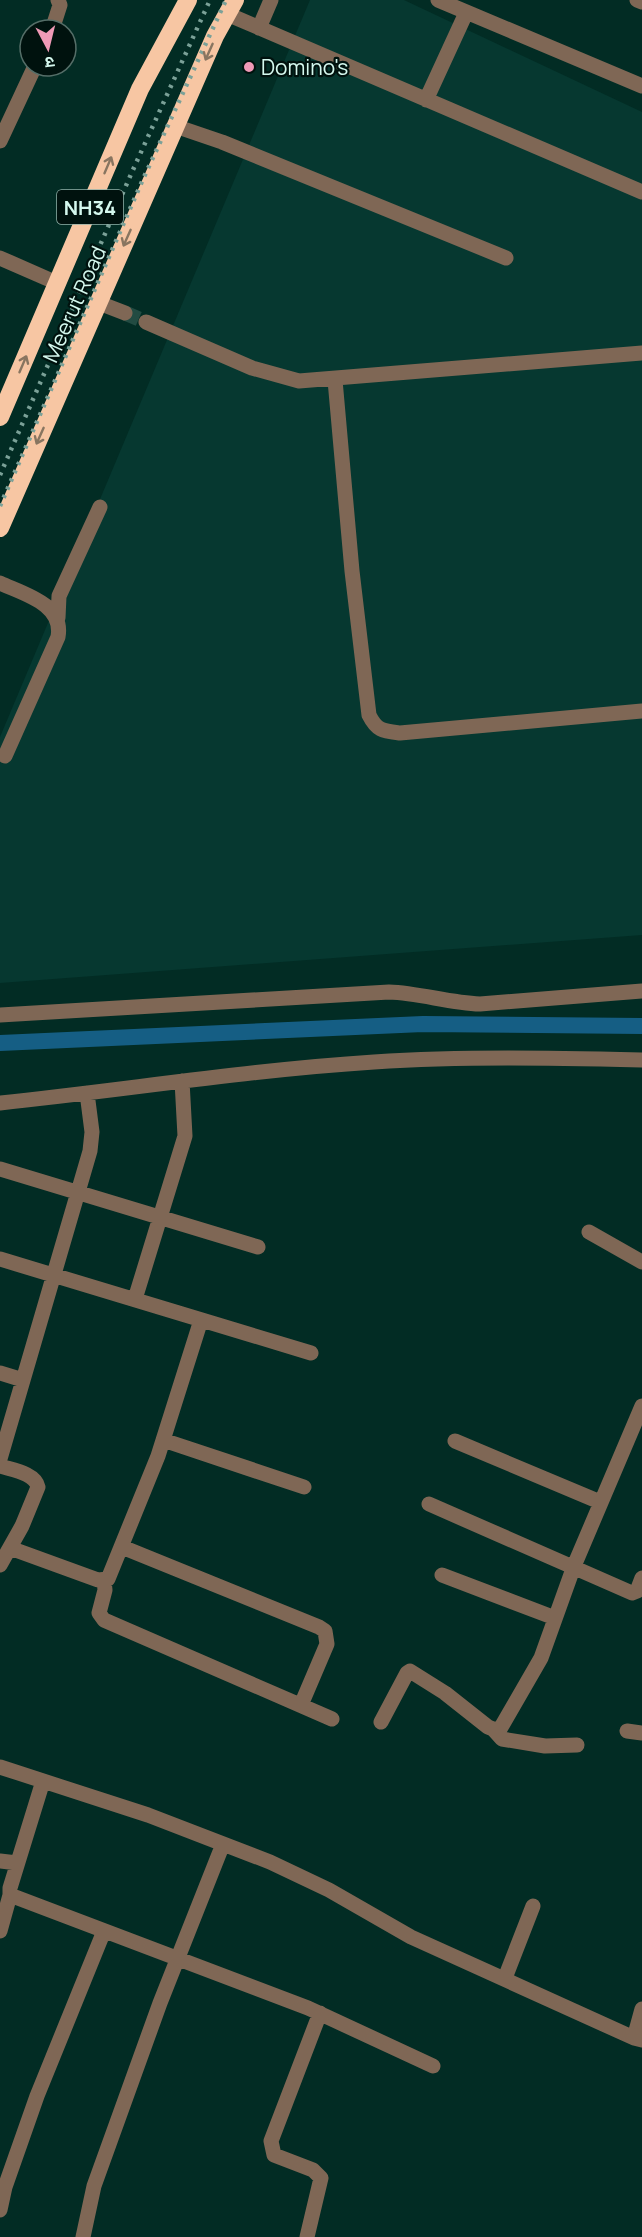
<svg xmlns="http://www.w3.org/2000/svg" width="642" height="2237" font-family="Manrope,'Noto Sans Devanagari',sans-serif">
  <rect width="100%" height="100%" fill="#022c24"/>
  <path fill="#063830" d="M 310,0 L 404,0 L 642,112 L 642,935 L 0,983 L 0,737 Z"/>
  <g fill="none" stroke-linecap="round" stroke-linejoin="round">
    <path stroke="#155e84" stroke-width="16" d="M 0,1043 L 423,1024 L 642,1026"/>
    <path stroke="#224b42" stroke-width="15" stroke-dasharray="15 8" stroke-linecap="butt" d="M 125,313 L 146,322"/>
    <path stroke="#7f6755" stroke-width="15" d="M 438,0 L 642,86
      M 637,0 L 642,2
      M 227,14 L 642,192
      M 259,28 L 271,0
      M 52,30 L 60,5 L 58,0
      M 426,100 L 466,13
      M 175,126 L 222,142 L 506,258
      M 0,141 L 35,66
      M 0,258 L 57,283
      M 99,303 L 125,313
      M 146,322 L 252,368 L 299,381 L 642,353
      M 335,380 L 352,571 L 369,715 C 377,731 383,731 400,733 L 642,711
      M 0,583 C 24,594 64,604 58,637 L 5,756
      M 58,618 L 59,596 L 100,507
      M 0,1015 L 389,992 C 420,993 449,1003 480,1004 L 642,991
      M 0,1103 C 125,1090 249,1070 374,1062 C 464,1056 553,1058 642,1060
      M 0,1169 L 258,1247
      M 589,1232 L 642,1262
      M 0,1259 L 311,1353
      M 135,1299 L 185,1136 L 182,1081
      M 0,1373 L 23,1380
      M 163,1440 L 304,1487
      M 455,1441 L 600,1502
      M 0,1459 L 90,1151 L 92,1132 L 87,1093
      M 0,1466 C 12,1470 35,1473 38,1487 L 22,1526 L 0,1565
      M 429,1504 L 632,1593 L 637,1591 L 642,1578
      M 122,1547 L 319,1627 L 325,1631 L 327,1644 L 301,1705
      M 10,1548 L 98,1580 L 108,1579 L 158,1456 L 201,1320
      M 442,1575 L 555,1618
      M 104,1580 L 105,1590 L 99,1613 L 104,1620 L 332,1719
      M 381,1722 L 407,1673 L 410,1671 L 445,1693 L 488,1727 L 493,1729 L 500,1729 L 541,1658 L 574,1566 L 642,1406
      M 493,1729 L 502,1739 L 545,1746 L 577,1745
      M 627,1731 L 642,1733
      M 0,1767 L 148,1815 L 270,1862 L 329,1890 L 411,1937 L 634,2038 L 642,2040
      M 43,1781 L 10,1888 L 10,1895 L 308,2008 L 433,2066
      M 0,1861 L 17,1863
      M 0,1931 L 10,1895
      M 505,1978 L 533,1906
      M 634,2038 L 642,2009
      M 0,2210 L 5,2187 L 37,2096 L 104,1931
      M 83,2237 L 94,2186 L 160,2003 L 223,1844
      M 307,2237 L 321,2178 L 313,2170 L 274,2155 L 271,2141 L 320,2013"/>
    <path stroke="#f7c6a3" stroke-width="18" d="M 0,417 L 140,89 L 188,0
      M 0,528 L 215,36 L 235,0"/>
    <path stroke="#7ba198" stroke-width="4.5" stroke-dasharray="3 6" stroke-linecap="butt" d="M 0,475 L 132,172 L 210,0
      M 0,506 L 144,177 L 226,0"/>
  </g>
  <defs><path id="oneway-shaft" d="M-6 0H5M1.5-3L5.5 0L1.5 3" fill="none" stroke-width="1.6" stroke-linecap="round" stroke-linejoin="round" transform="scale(1.5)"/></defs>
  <g stroke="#887560">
    <use href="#oneway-shaft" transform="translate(209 52) rotate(114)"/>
    <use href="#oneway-shaft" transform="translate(108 165) rotate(-67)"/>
    <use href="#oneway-shaft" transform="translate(127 238) rotate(114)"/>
    <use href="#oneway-shaft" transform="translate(23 364) rotate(-67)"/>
    <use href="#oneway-shaft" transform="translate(40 436) rotate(114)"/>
  </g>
  <circle fill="#ef9ab7" stroke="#00120e" stroke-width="2" cx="249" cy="67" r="6"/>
  <g text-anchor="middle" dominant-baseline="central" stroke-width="4.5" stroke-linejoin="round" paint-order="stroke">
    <rect fill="#00120e" stroke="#94b3ab" stroke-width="1.5" x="57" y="190" width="66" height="34" rx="4.5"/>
    <g font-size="20" font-weight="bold" fill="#d4f8ee">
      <text x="90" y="207">NH34</text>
    </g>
    <g font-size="21" fill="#d4f8ee" stroke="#00120e" text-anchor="start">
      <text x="261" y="67">Domino's</text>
    </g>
    <g font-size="21" fill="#d4f8ee" stroke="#00120e">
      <text transform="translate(74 304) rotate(-66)">Meerut Road</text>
    </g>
  </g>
  <g transform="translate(48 48) rotate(173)"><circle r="28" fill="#00120e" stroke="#556e68" stroke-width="1.5"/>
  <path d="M0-4.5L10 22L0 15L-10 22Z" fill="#ef9ab7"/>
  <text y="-9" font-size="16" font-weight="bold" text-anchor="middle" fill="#d4f8ee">उ</text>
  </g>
</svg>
